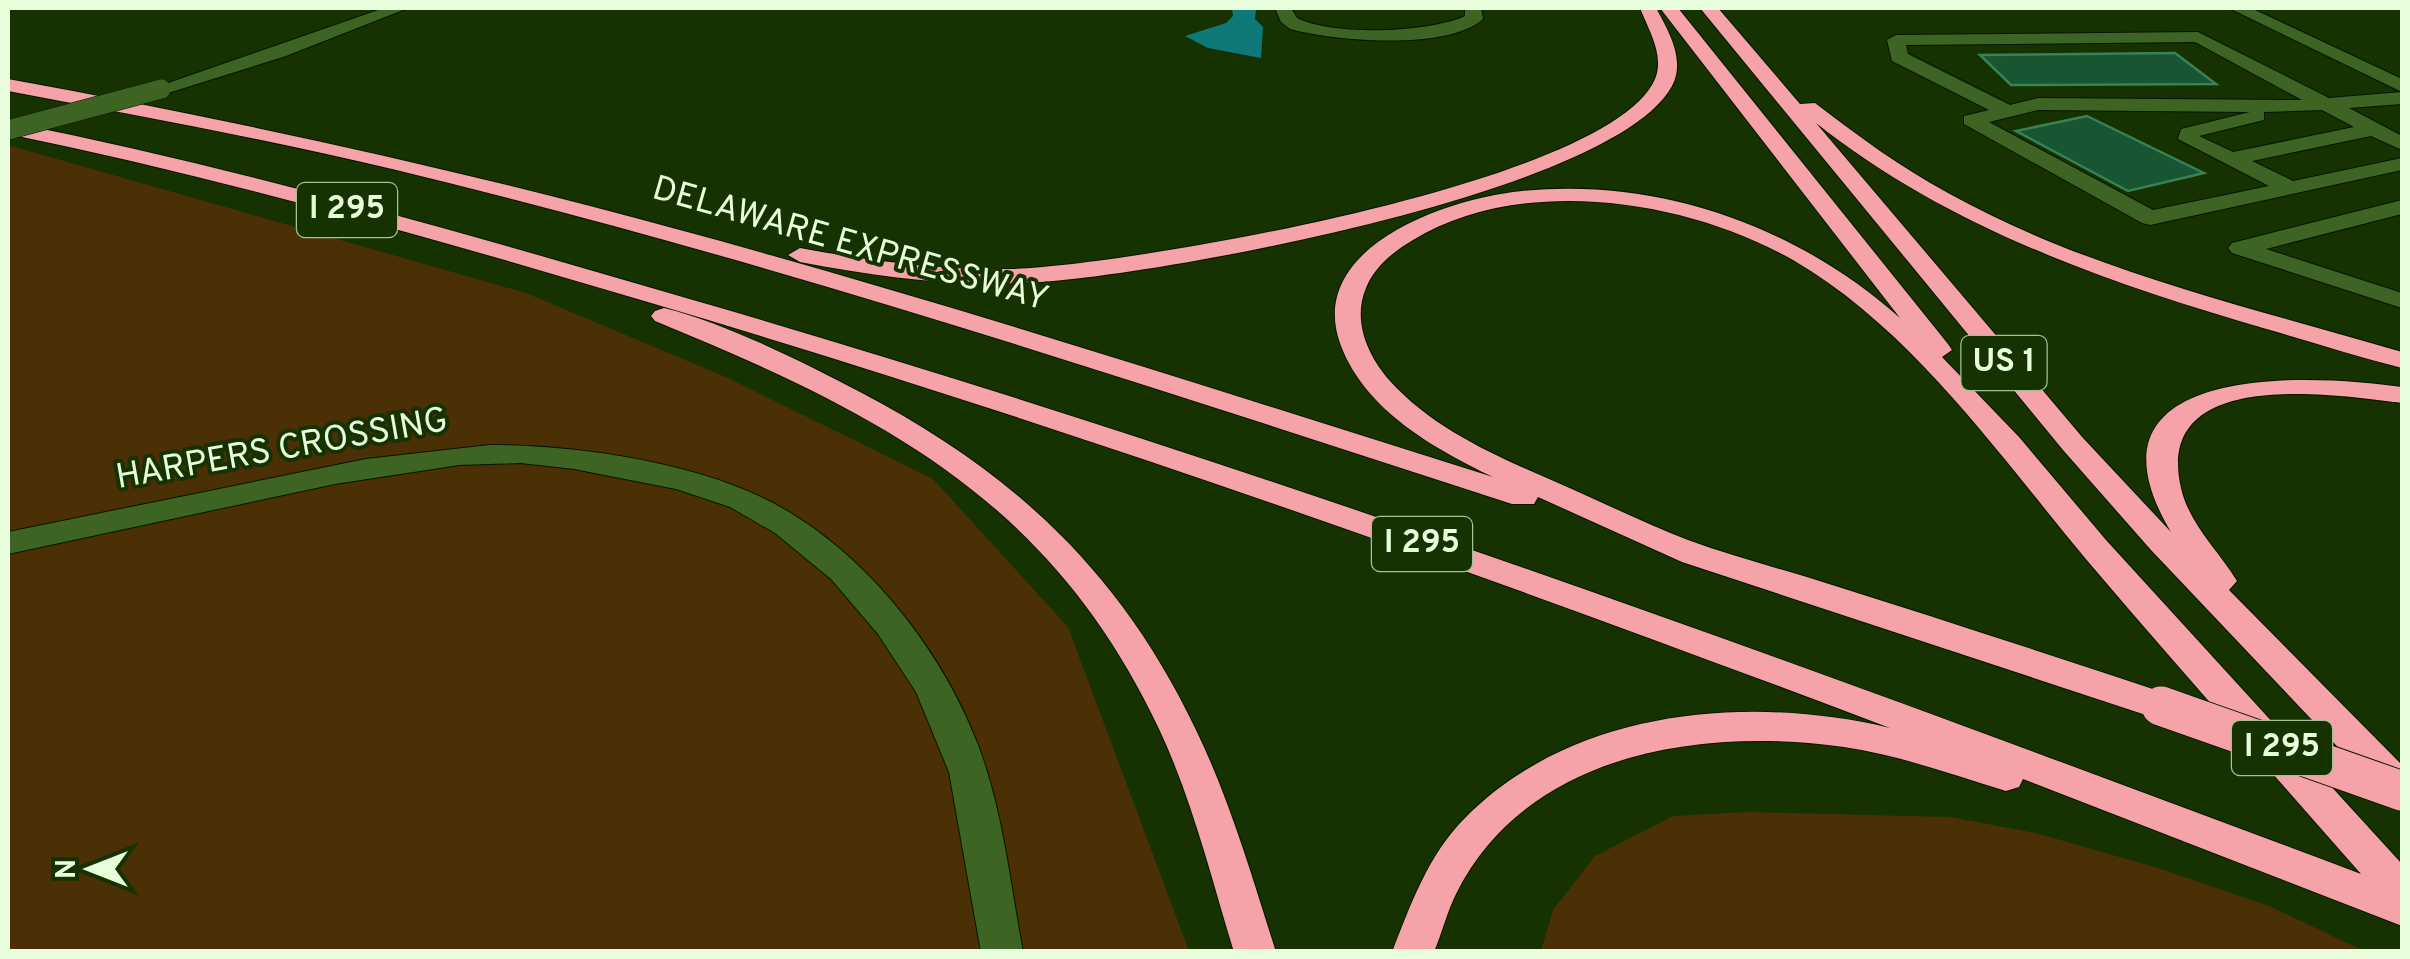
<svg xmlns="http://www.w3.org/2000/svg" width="2410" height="959" font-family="Overpass,sans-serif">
  <rect width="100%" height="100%" fill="#163200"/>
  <path fill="#4a3004" d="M 8,145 L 526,293 L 728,378 L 933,479 L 1068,627 L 1189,951 L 8,951 Z
    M 1747,812 L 1950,817 L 2036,833 L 2158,868 L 2269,906 L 2364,951 L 1541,951 L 1553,910 L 1595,856 L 1673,816 Z"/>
  <path fill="#0f7878" d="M 1232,8 L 1256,8 L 1255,19 L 1263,27 L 1261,58 L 1208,48 L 1185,36 L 1226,23 L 1233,16 Z"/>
  <path fill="#185532" stroke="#388255" stroke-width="2.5" d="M 2175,53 L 2216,84 L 2011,85 L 1980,55 Z
    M 2087,116 L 2204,173 L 2128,191 L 2016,131 Z"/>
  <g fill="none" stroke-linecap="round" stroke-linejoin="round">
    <defs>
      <path id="minor" d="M 384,8 L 408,8 L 286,56 L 168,93 L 154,93 L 151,89 Z
        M 1275,8 L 1291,8 L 1297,18 C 1332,36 1429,33 1465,16 L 1465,8 L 1481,8 L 1483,19 C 1448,51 1333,41 1290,29 L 1281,22 Z
        M 2229,8 L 2251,8 L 2402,79 L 2402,92 Z
        M 2198,32 L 2329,98 L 2402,92 L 2402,104 L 2349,108 L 2402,136 L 2402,150 L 2371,136 L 2252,161 L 2293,181 L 2402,158 L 2402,170 L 2150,225 L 2142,223 L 1964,124 L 1964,116 L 1989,110 L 1892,61 L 1887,40 L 1896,35 ZM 2195,42 L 2302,100 L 2038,98 L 2010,105 L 1908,54 L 1906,45 ZM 2038,110 L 2250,112 L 2181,129 L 2178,139 L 2269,186 L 2153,210 L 1989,122 ZM 2322,110 L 2354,127 L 2233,152 L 2199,136 L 2264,120 L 2264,112 Z
        M 2402,200 L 2402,214 L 2266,249 L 2402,293 L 2402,308 L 2232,253 L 2228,248 L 2232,243 Z
        M 490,445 C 574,445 687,461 763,498 C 860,545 940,646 978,745 C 1003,811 1010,883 1023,952 L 981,952 L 949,772 L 916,692 L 878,634 L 831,579 L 775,533 L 730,507 L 676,489 L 574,469 L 521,463 L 459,465 L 335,484 L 8,554 L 8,532 L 366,459 Z"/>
      <path id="highway" d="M 1640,8 L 1656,8 C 1668,30 1686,60 1672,86 C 1614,193 1163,274 1040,282 C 960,288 879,277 800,262 L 788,255 L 800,248 C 870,261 940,270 1011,269 C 1123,266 1611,184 1655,79 C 1665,55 1648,29 1640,8 Z
        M 1660,8 L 1678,8 L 1948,344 L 1952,350 L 1942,357 L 2019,437 L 2106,540 L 2402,864 L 2402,926 L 2023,779 L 2019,787 L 2006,791 C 1953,775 1899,755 1844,747 C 1702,727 1527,752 1456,894 C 1447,912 1442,933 1434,952 L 1392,952 C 1411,904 1428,855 1465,818 C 1572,709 1748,694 1890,728 C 1478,572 1064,425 641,300 C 432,238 222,178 8,134 L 8,122 C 240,168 467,234 693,300 C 1258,464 1810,667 2361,874 C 2269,769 2175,664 2085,558 C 1998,454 1913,330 1793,260 C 1686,199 1521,174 1413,240 C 1393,252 1375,266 1366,288 C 1352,321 1368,356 1390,381 C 1439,435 1509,461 1574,490 C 1612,507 1649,525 1688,540 C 1734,557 1782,569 1829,584 C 1944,620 2059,658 2174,696 L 2179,706 L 2174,716 L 2161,720 L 1682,562 L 1538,497 L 1534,504 L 1512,504 C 1142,384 771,260 392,169 C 265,139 136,115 8,91 L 8,79 C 204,115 397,156 590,206 C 894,285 1194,383 1493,477 C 1435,449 1366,411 1341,346 C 1303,247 1449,198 1522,191 C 1660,177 1798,227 1900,318 Z
        M 1700,8 L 1718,8 L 1800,104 L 1815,103 C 1858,136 1900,167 1948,193 C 2088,271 2250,307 2402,352 L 2402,368 C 2355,356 2309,341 2263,328 C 2103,281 1949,228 1816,123 L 2083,438 L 2171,532 C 2070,363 2305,373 2402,387 L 2402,403 C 2330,394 2153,367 2181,488 C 2189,524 2219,551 2237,581 L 2229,590 L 2402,765 L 2402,805 L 2388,800 L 2151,550 L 2063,450 Z
        M 664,308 C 725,323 803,362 860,392 C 1013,472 1121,572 1196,730 C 1230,800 1252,877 1276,952 L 1234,952 C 1211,877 1192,799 1159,729 C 1051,499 879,413 655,321 L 651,316 L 655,311 Z"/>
    </defs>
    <use href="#minor" stroke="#051700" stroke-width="2"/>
    <use href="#highway" stroke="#051700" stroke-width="2"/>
    <use href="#minor" fill="#3e6424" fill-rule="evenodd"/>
    <use href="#highway" fill="#f5a2a9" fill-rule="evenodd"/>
    <defs>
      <path id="minor-bridge" d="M 8,130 L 161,89"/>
      <path id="highway-bridge" d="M 2161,706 L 2402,791"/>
    </defs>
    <use href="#minor-bridge" stroke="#051700" stroke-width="20" stroke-linecap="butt"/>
    <use href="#highway-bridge" stroke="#051700" stroke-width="41" stroke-linecap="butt"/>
    <use href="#minor-bridge" stroke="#3e6424" stroke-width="19"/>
    <use href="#highway-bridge" stroke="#f5a2a9" stroke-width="39"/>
  </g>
  <g text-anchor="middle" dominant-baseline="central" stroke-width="8" stroke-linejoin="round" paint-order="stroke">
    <g fill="#163200" stroke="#a8c099" stroke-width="2.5">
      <rect x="297" y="183" width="100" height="54" rx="8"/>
      <rect x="1961.5" y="336" width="85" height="54" rx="8"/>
      <rect x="1372" y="517" width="100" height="54" rx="8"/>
      <rect x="2232" y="721" width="100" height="54" rx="8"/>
    </g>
    <g font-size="32" font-weight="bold" fill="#e7fddb">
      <text x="347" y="210">I 295</text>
      <text x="2004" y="363">US 1</text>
      <text x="1422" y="544">I 295</text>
      <text x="2282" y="748">I 295</text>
    </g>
    <g font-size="35" fill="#e7fddb" stroke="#163200">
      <text transform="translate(850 245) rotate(16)">DELAWARE EXPRESSWAY</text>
      <text transform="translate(282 450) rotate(-10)">HARPERS CROSSING</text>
    </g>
  </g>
  <rect width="2410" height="959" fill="none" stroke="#e7fddb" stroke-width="20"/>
  <g transform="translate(90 869) rotate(270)" stroke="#163200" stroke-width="8" paint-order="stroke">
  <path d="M0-8L18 38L0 25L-18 38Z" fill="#e7fddb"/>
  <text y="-15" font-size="28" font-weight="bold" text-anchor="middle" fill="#e7fddb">N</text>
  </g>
</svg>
